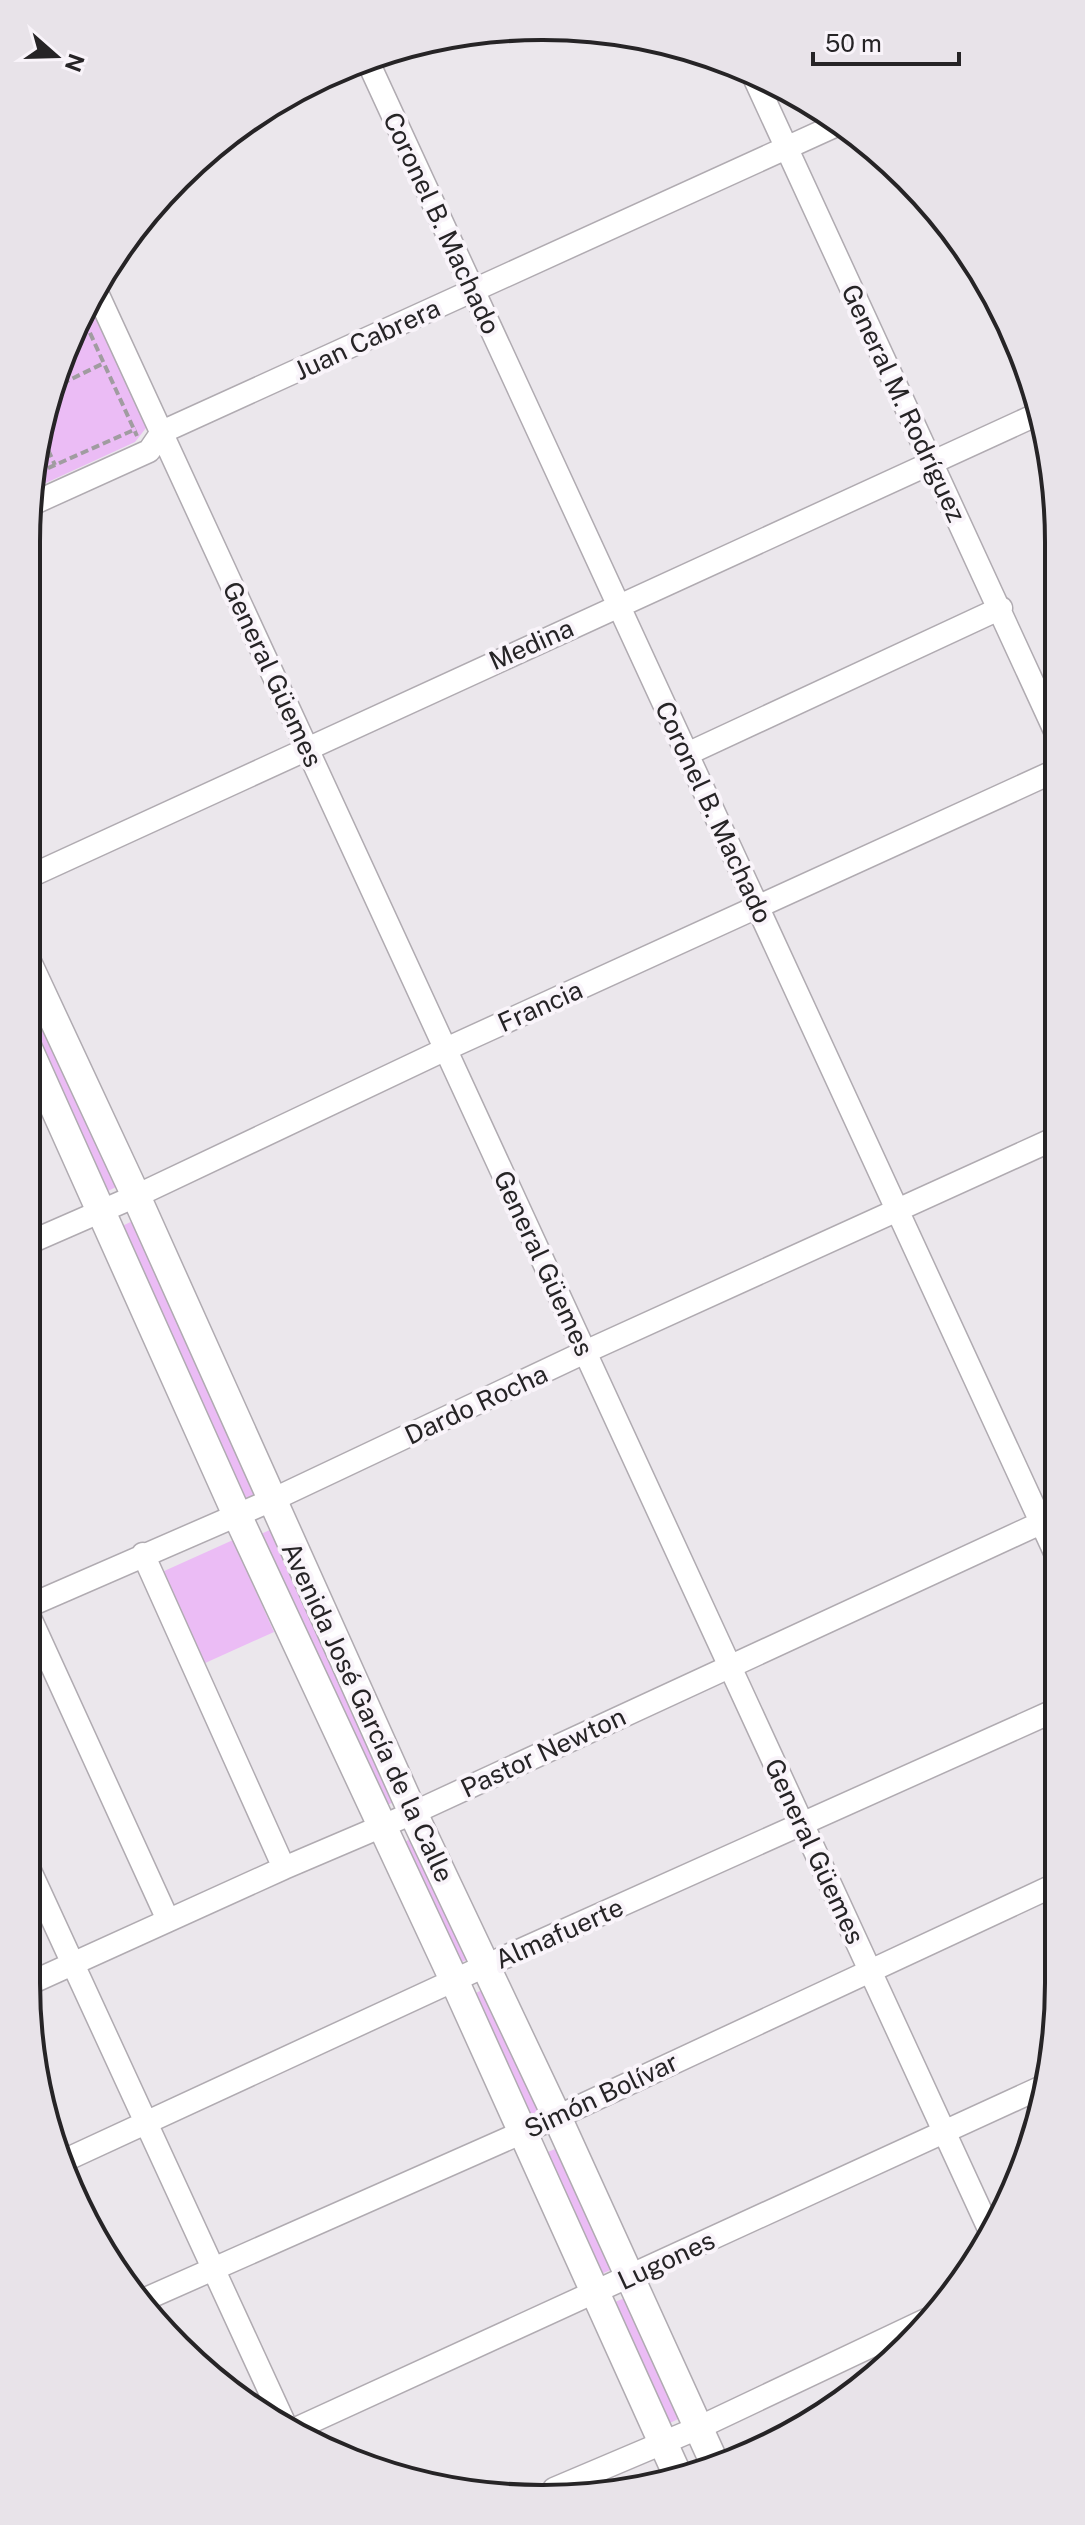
<svg xmlns="http://www.w3.org/2000/svg" width="1085" height="2525" font-family="'Public Sans',sans-serif">
  <rect width="100%" height="100%" fill="#ebe7ec"/>
  <path fill="#ebbcf5" d="M 93,308 L 145,419 L 146,428 L 135,442 L 35,488 L 54,376 Z
    M 26,978 L 122,1184 L 106,1192 L 26,1021 Z
    M 137,1219 L 259,1492 L 242,1500 L 120,1227 Z
    M 276,1527 L 398,1800 L 381,1808 L 259,1535 Z
    M 233,1540 L 274,1632 L 203,1664 L 162,1572 Z
    M 417,1836 L 472,1957 L 456,1965 L 400,1844 Z
    M 486,1988 L 542,2109 L 526,2117 L 470,1996 Z
    M 560,2147 L 615,2268 L 599,2275 L 543,2154 Z
    M 627,2297 L 682,2417 L 666,2425 L 610,2304 Z"/>
  <g fill="none" stroke-linecap="round" stroke-linejoin="round">
    <defs>
      <path id="minor" d="M 369,64 L 1058,1559
        M 753,75 L 1055,731
        M 99,297 L 989,2229
        M 32,504 L 149,451 L 162,432 L 841,123
        M 687,754 L 1001,608
        M 26,878 L 1038,414
        M 26,1244 L 136,1196 L 446,1049 L 1055,771
        M 143,1554 L 284,1868
        M 26,1607 L 272,1500 L 585,1352 L 1056,1138
        M 26,1609 L 168,1920
        M 26,1862 L 288,2431
        M 26,1985 L 284,1868 L 413,1813 L 1058,1515
        M 61,2162 L 485,1966 L 1058,1709
        M 141,2301 L 557,2117 L 1059,1883
        M 289,2432 L 1042,2087
        M 554,2489 L 698,2428 L 926,2320"/>
      <path id="major" d="M 26,960 L 136,1196 L 413,1813 L 557,2117 L 714,2462
        M 26,1044 L 237,1515 L 454,1980 L 678,2476"/>
    </defs>
    <use href="#minor" stroke="#b0abb1" stroke-width="25"/>
    <use href="#major" stroke="#b0abb1" stroke-width="31"/>
    <path stroke="#a09ca0" stroke-width="4" stroke-dasharray="8 4" stroke-linecap="butt" d="M 85,322 L 137,436
      M 51,389 L 104,363
      M 43,439 L 55,465
      M 37,473 L 136,429"/>
    <use href="#minor" stroke="#fff" stroke-width="22"/>
    <use href="#major" stroke="#fff" stroke-width="28"/>
  </g>
  <g text-anchor="middle" dominant-baseline="central" stroke-width="8" stroke-linejoin="round" paint-order="stroke">
    <g font-size="26" fill="#262426" stroke="#f9f4fa">
      <text transform="translate(442 223) rotate(65)">Coronel B. Machado</text>
      <text transform="translate(367 339) rotate(-25)">Juan Cabrera</text>
      <text transform="translate(904 403) rotate(65)">General M. Rodríguez</text>
      <text transform="translate(531 644) rotate(-24)">Medina</text>
      <text transform="translate(273 674) rotate(65)">General Güemes</text>
      <text transform="translate(714 812) rotate(65)">Coronel B. Machado</text>
      <text transform="translate(540 1006) rotate(-24)">Francia</text>
      <text transform="translate(544 1263) rotate(65)">General Güemes</text>
      <text transform="translate(476 1404) rotate(-25)">Dardo Rocha</text>
      <text transform="translate(368 1712) rotate(65)">Avenida José García de la Calle</text>
      <text transform="translate(543 1752) rotate(-25)">Pastor Newton</text>
      <text transform="translate(815 1851) rotate(65)">General Güemes</text>
      <text transform="translate(559 1933) rotate(-24)">Almafuerte</text>
      <text transform="translate(601 2095) rotate(-25)">Simón Bolívar</text>
      <text transform="translate(666 2260) rotate(-25)">Lugones</text>
    </g>
  </g>
  <path d="M0 0H1085V2525H0ZM542 40H543A502 502 0 0 1 1045 542V1983A502 502 0 0 1 543 2485H542A502 502 0 0 1 40 1983V542A502 502 0 0 1 542 40Z" fill="#e8e3e9" fill-rule="evenodd"/>
  <path fill="none" stroke="#262426" stroke-width="4" d="M542 40H543A502 502 0 0 1 1045 542V1983A502 502 0 0 1 543 2485H542A502 502 0 0 1 40 1983V542A502 502 0 0 1 542 40Z"/>
  <g transform="translate(56 56) rotate(110)" stroke="#f9f4fa" stroke-width="6" paint-order="stroke">
  <path d="M0-6L14 30L0 20L-14 30Z" fill="#262426"/>
  <text y="-12" font-size="22" font-weight="bold" text-anchor="middle" fill="#262426">N</text>
  </g>
  <path d="M813 52v12h146v-12" fill="none" stroke="#262426" stroke-width="4"/>
  <text x="825" y="52" font-size="24" fill="#262426" stroke="#f9f4fa" stroke-width="6" paint-order="stroke">50 m</text>
</svg>
